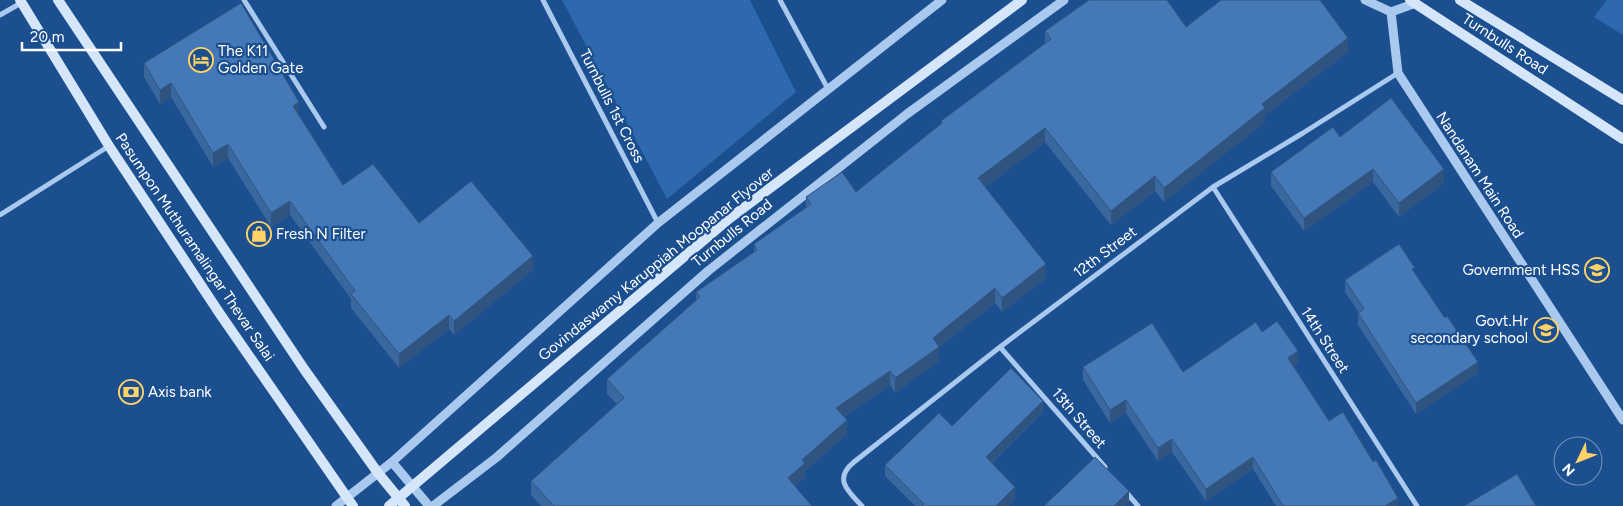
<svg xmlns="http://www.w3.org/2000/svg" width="1623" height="506" font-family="Figtree,sans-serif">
  <rect width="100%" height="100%" fill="#1b4f8f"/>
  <path fill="#2e69ad" d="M 562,0 L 750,0 L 796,92 L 667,199 Z
    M 1607,0 L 1623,0 L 1623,35 L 1594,17 Z"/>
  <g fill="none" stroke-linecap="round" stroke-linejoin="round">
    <path stroke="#a9c9ee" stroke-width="5" d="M 244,0 L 324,127
      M 543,0 L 658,223
      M 780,0 L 828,89
      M 0,15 L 21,3
      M 1213,187 L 1417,506
      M 0,215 L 109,146
      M 1000,347 L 1105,467
      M 1125,491 L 1138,506
      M 862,506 C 848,491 833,479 854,462 L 1000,347 L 1213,187 L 1303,133 L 1398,73"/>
    <path stroke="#a9c9ee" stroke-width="9" d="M 1365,0 L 1391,12 L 1416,3
      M 1391,12 L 1398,73 L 1623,420
      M 392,462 L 429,506
      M 336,506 L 392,462 L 658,223 L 942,0
      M 433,506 L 497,457 L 708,271 L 907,114 L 1064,0"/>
    <path stroke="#d6e6fa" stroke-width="10" d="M 20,0 L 109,146 L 220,314 L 353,506
      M 58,0 L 304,369 L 378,473 L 405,506
      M 1410,0 L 1623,139
      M 1460,0 L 1623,100"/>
    <path stroke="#d6e6fa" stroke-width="10" d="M 389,506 L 730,218 L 1022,0"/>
  </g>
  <path fill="#3a679d" d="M 1186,27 L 1348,52 L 1265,115 L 1265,122 L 1164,202 L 1155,191 L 1111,225 L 1045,142 L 985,187 L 1046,278 L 1002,312 L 995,303 L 939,347 L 939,361 L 895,393 L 890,385 L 844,417 L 847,434 L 805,471 L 805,477 L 795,486 L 812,506 L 541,506 L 531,495 L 531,481 L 617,404 L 607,394 L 607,379 L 696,300 L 696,292 L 754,252 L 754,244 L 806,208 L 806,197 L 856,192 L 941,124 L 941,121 L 1045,43 L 1045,31 Z
    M 144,63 L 299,116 L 343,185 L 419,223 L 533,270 L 454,335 L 449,329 L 399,368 L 351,308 L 351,299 L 290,215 L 271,227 L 228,158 L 213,167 L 171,97 L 160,104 L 144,77 Z
    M 1340,137 L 1444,183 L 1399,217 L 1373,182 L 1304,231 L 1271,186 L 1271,172 Z
    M 1415,274 L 1478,373 L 1416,414 L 1358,325 L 1358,313 L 1359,313 L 1345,292 L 1345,280 Z
    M 1298,363 L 1294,366 L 1329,421 L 1398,506 L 1276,506 L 1253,469 L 1206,501 L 1172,452 L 1158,461 L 1126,413 L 1110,423 L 1083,380 L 1083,367 L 1183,372 Z
    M 1043,412 L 992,463 L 1015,499 L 1008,506 L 915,506 L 885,476 L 885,465 L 952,426 Z"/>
  <path fill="#305480" d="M 1348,38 L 1348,52 L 1265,115 L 1265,122 L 1164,202 L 1164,188 L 1262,104 Z
    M 171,83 L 171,97 L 160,104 L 160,90 Z
    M 299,102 L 299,116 L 293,120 L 293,106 Z
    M 1045,128 L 1045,142 L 978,192 L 978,178 Z
    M 228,144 L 228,158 L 213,167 L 213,153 Z
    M 1373,169 L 1373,182 L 1304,231 L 1304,218 Z
    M 1444,169 L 1444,183 L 1399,217 L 1399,203 Z
    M 1155,176 L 1155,191 L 1111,225 L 1111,211 Z
    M 290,201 L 290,215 L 271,227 L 271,213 Z
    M 533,256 L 533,270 L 454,335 L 454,321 Z
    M 1046,264 L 1046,278 L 1002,312 L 1002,298 Z
    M 995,288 L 995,303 L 936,349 L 939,347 L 939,361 L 895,393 L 895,378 L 933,338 Z
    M 449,315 L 449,329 L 399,368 L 399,354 Z
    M 1298,351 L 1298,363 L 1288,370 L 1288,358 Z
    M 1478,362 L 1478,373 L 1416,414 L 1416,403 Z
    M 890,371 L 890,385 L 836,422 L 836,408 Z
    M 1126,400 L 1126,413 L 1110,423 L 1110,410 Z
    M 1043,401 L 1043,412 L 986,468 L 986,457 Z
    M 847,420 L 847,434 L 805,471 L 805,477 L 788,492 L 788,478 L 802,460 Z
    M 1172,439 L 1172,452 L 1158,461 L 1158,448 Z
    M 1253,457 L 1253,469 L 1206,501 L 1206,489 Z
    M 1015,487 L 1015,499 L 1008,506 L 996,506 Z
    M 1129,491 L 1129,503 L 1126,506 L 1114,506 Z
    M 1398,498 L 1398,506 L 1385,506 Z"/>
  <path fill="#4478b7" stroke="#305480" d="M 1089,0 L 1167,0 L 1186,27 L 1221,0 L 1320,0 L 1348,38 L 1262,104 L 1265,108 L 1164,188 L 1155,176 L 1111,211 L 1045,128 L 978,178 L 1046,264 L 1002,298 L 995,288 L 933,338 L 939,347 L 895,378 L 890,371 L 836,408 L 847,420 L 802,460 L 805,463 L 788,478 L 812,506 L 554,506 L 531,481 L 624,398 L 607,379 L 700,297 L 696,292 L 757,250 L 754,244 L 811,204 L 806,197 L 842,172 L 856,192 L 942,123 L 941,121 L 1051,39 L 1045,31 Z
    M 241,3 L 299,102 L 293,106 L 343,185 L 373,164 L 419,223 L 471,181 L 533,256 L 454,321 L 449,315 L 399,354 L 351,294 L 355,291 L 290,201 L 271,213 L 228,144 L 213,153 L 171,83 L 160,90 L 144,63 Z
    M 1391,98 L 1444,169 L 1399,203 L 1373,169 L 1304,218 L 1271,172 L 1333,127 L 1340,137 Z
    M 1399,244 L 1415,268 L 1412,269 L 1445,318 L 1447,316 L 1478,362 L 1416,403 L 1358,313 L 1364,309 L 1345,280 Z
    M 1277,321 L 1298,351 L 1288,358 L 1329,421 L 1343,412 L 1373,462 L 1376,460 L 1398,498 L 1385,506 L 1283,506 L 1253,457 L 1206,489 L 1172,439 L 1158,448 L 1126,400 L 1110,410 L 1083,367 L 1152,323 L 1183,372 L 1256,322 L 1262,332 Z
    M 1011,368 L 1043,401 L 986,457 L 1015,487 L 996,506 L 922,506 L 924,504 L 885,465 L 939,413 L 952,426 Z
    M 1095,457 L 1129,491 L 1114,506 L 1044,506 Z
    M 1517,474 L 1536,506 L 1464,506 Z"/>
  <defs>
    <symbol id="hotel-ring" viewBox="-11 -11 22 22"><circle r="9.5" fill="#1b4f8f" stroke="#ffd166" stroke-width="1.5"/><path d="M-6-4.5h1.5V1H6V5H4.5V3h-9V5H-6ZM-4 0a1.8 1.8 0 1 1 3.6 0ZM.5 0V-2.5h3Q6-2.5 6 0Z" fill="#ffd166"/></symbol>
    <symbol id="shop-ring" viewBox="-11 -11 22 22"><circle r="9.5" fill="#1b4f8f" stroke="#ffd166" stroke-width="1.5"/><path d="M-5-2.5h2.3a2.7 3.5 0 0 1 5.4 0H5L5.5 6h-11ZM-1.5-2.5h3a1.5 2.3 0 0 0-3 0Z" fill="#ffd166"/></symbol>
    <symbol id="school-ring" viewBox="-11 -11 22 22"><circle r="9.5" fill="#1b4f8f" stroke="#ffd166" stroke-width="1.5"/><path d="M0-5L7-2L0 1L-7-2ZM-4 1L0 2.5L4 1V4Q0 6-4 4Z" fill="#ffd166"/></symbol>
    <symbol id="bank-ring" viewBox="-11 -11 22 22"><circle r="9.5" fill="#1b4f8f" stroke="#ffd166" stroke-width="1.5"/><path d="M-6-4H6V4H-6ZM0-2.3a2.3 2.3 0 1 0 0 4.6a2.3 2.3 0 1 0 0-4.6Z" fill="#ffd166"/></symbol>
  </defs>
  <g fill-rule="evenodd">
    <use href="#hotel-ring" x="187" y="46" width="28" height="28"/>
    <use href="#shop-ring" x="245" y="220" width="28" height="28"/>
    <use href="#school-ring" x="1583" y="256" width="28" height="28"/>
    <use href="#school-ring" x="1532" y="316" width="28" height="28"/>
    <use href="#bank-ring" x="117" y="378" width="28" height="28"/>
  </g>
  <g text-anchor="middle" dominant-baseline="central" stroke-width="4.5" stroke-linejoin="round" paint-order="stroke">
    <g font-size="15" fill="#fff" stroke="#1b4f8f">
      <text transform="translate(1505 44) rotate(33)">Turnbulls Road</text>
      <text transform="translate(612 106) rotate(63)">Turnbulls 1st Cross</text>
      <text transform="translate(1480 175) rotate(57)">Nandanam Main Road</text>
      <text transform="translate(732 233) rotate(-39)">Turnbulls Road</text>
      <text transform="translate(195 247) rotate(56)">Pasumpon Muthuramalingar Thevar Salai</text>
      <text transform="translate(1105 252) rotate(-37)">12th Street</text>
      <text transform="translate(656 264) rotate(-39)">Govindaswamy Karuppiah Moopanar Flyover</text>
      <text transform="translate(1325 340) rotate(57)">14th Street</text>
      <text transform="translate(1079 418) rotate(49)">13th Street</text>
    </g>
    <g font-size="15" fill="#fff" stroke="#1b4f8f" text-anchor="start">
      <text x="218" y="51">The K11<tspan x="218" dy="17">Golden Gate</tspan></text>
      <text x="276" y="234">Fresh N Filter</text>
      <text x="1580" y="270" text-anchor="end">Government HSS</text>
      <text x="1528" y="321" text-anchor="end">Govt.Hr<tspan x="1528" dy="17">secondary school</tspan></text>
      <text x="148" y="392">Axis bank</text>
    </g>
  </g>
  <g transform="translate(1578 461) rotate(227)"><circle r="24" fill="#1b4f8f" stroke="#7695bc"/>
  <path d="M0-4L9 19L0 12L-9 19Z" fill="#ffd166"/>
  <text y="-8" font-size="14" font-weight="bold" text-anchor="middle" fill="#ffffff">N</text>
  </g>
  <path d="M22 42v8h99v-8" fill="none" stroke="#ffffff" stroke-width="2.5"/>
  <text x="30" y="42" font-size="15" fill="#ffffff" stroke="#1b4f8f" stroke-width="4" paint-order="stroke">20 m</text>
</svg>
